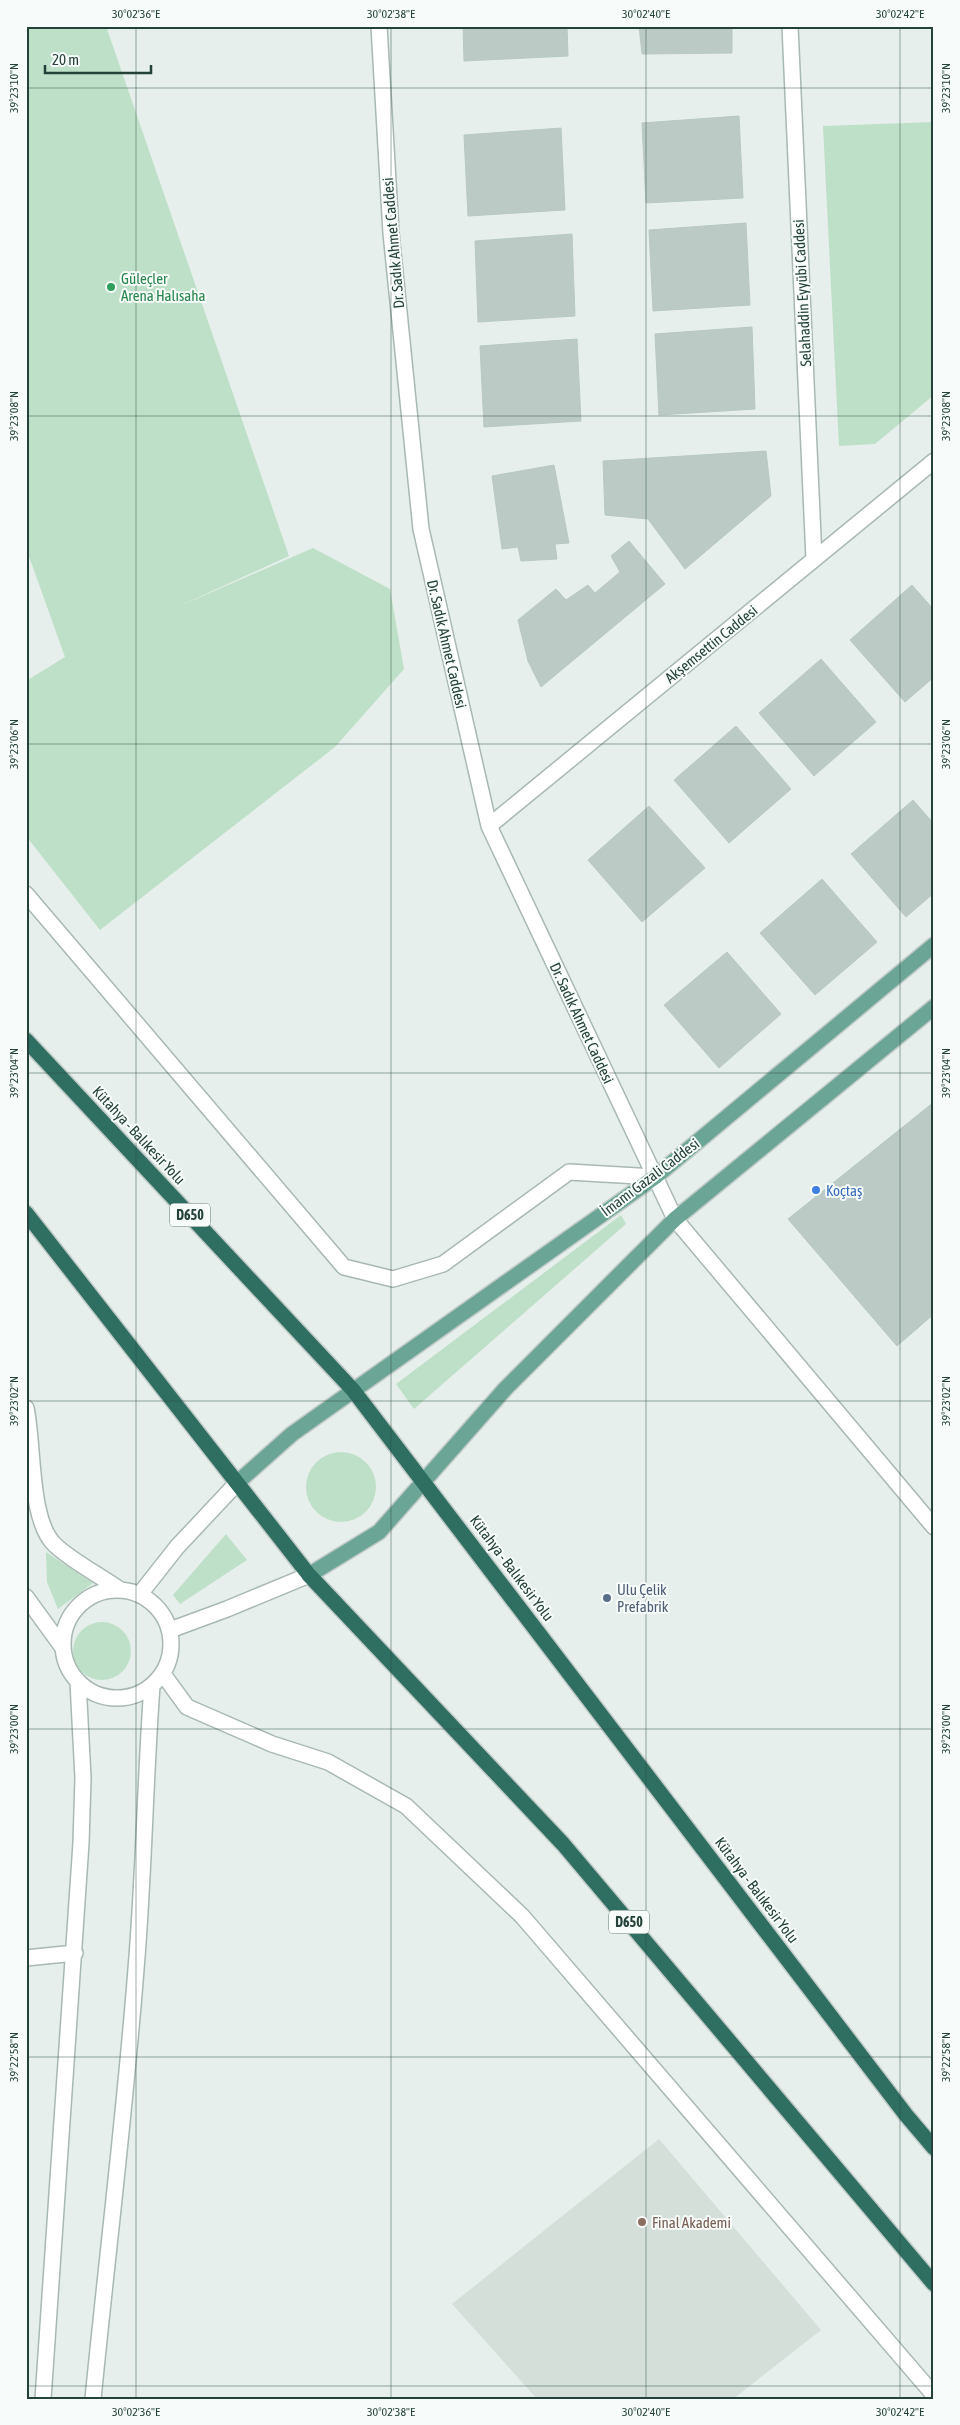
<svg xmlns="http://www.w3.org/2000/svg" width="960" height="2425" font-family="'Asap Condensed',sans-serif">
  <rect width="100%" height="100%" fill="#e6efeb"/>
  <path fill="#d4dfda" d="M 659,2139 L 821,2330 L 733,2399 L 537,2399 L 452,2304 Z"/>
  <path fill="#bfe0c8" d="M 26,26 L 106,26 L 289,556 L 175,608 L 313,548 L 390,589 L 404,669 L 335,747 L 100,930 L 26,836 L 26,681 L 65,657 L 26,548 Z
    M 934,122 L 934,395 L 875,444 L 839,446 L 823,126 Z
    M 621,1215 L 626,1224 L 414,1409 L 396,1384 Z
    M306 1487a35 35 0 1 1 70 0a35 35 0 1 1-70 0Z
    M 226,1534 L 247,1560 L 180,1604 L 173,1595 Z
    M 46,1552 L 93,1583 L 58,1609 L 47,1582 Z
    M73 1651a29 29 0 1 1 58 0a29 29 0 1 1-58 0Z"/>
  <path fill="#bbcac4" stroke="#b8c9c2" d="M 463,26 L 567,26 L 568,56 L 464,61 Z
    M 639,26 L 732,26 L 732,53 L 642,54 Z
    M 739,116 L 743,198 L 646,203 L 642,123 Z
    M 561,128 L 565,210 L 468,216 L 464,135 Z
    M 746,223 L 750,305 L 653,311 L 649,230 Z
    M 572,234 L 575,316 L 478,322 L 475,241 Z
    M 752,327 L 755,409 L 659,415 L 655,334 Z
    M 577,339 L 581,421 L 484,427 L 480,346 Z
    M 766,451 L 771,496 L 685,569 L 648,519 L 605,515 L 603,461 Z
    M 554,465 L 569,543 L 555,544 L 557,559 L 521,561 L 518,547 L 502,549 L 492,476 Z
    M 629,541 L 665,584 L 541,687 L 528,661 L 518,620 L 556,589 L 566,600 L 588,585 L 595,593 L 620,572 L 611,556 Z
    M 912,585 L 934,610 L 934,677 L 905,702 L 850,640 Z
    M 821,659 L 876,722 L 814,776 L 759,713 Z
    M 736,726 L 791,789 L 729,843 L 674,780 Z
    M 913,800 L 934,824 L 934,893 L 906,917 L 851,854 Z
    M 649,806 L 705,868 L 642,922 L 588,860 Z
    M 822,879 L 877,942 L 815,995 L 760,933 Z
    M 727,952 L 781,1014 L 719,1068 L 664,1005 Z
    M 934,1102 L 934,1314 L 897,1346 L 788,1219 Z"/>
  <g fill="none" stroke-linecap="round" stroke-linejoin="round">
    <defs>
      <path id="minor" d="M 379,26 L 391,233 L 421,529 L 489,826 L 675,1219 L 934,1527
        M 790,26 L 814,559
        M 489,826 L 934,461
        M 26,894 L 344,1267 L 393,1279 L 443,1264 L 569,1172 L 655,1177
        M 26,1408 C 34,1445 29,1521 55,1545 C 72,1561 99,1575 119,1589
        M63 1644a54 54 0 1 1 108 0a54 54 0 1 1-108 0Z
        M 140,1594 L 177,1547 L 238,1482
        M 26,1597 L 63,1648
        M 170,1630 L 227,1609 L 309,1575
        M 163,1674 L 187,1707 L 272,1744 L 328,1762 L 406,1806 L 522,1916 L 934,2395
        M 26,1958 L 75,1953
        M 43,2399 L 81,1843 L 83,1778 L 78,1682
        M 93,2399 C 107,2256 125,2113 136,1969 C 144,1875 145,1780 152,1686"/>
      <path id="major" d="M 238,1482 L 292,1434 L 655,1177 L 934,945
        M 309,1575 L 379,1532 L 506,1388 L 675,1219 L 934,1007"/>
      <path id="highway" d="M 26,1040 L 353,1390 L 906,2115 L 934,2148
        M 26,1213 L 309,1575 L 563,1844 L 934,2284"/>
    </defs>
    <use href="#minor" stroke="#a8b8b2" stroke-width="18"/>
    <use href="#major" stroke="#c2cac8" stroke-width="18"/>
    <use href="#highway" stroke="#c2cac8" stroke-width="18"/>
    <use href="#minor" stroke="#fff" stroke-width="15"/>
    <use href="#major" stroke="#6aa596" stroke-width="15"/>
    <use href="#highway" stroke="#2f6f62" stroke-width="15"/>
  </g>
  <path fill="none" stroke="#24423a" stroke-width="1" stroke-opacity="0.45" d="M 136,26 L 136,2399M 391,26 L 391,2399M 646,26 L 646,2399M 900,26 L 900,2399M 26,88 L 934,88M 26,416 L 934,416M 26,744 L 934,744M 26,1073 L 934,1073M 26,1401 L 934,1401M 26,1729 L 934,1729M 26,2057 L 934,2057M 26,2386 L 934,2386"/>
  <circle fill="#2e9e5b" stroke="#f7fbf9" stroke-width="2" cx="111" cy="287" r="5"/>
  <circle fill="#3f7fe0" stroke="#f7fbf9" stroke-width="2" cx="816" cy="1190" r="5"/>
  <circle fill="#5c6f8a" stroke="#f7fbf9" stroke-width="2" cx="607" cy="1598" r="5"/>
  <circle fill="#8d6e63" stroke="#f7fbf9" stroke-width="2" cx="642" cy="2222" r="5"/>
  <g text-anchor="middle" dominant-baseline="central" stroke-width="4" stroke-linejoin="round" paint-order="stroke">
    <g fill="#f7fbf9" stroke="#637a73" stroke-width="1">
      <rect x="170" y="1203.5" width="40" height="23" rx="4"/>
      <rect x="609" y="1910.5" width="40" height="23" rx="4"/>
    </g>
    <g font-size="14" font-weight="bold" fill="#24423a">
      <text x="190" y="1215">D650</text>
      <text x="629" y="1922">D650</text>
    </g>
    <g font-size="15" fill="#24423a" stroke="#f7fbf9">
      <text transform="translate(393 243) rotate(-95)">Dr. Sadık Ahmet Caddesi</text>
      <text transform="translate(802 293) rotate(-93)">Selahaddin Eyyübi Caddesi</text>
      <text transform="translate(447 644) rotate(77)">Dr. Sadık Ahmet Caddesi</text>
      <text transform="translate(711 644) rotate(-39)">Akşemsettin Caddesi</text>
      <text transform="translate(582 1023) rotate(65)">Dr. Sadık Ahmet Caddesi</text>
      <text transform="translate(139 1135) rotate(47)">Kütahya - Balıkesir Yolu</text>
      <text transform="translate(650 1177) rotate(-37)">İmamı Gazali Caddesi</text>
      <text transform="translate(512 1568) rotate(53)">Kütahya - Balıkesir Yolu</text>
      <text transform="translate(757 1890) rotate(53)">Kütahya - Balıkesir Yolu</text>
    </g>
    <g font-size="15" fill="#27864d" stroke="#f7fbf9" text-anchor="start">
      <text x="121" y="278">Güleçler<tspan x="121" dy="17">Arena Halısaha</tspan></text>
    </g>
    <g font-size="15" fill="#366cbe" stroke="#f7fbf9" text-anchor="start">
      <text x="826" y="1190">Koçtaş</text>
    </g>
    <g font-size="15" fill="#4e5e75" stroke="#f7fbf9" text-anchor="start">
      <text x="617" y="1589">Ulu Çelik<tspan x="617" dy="17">Prefabrik</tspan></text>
    </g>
    <g font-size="15" fill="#785e54" stroke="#f7fbf9" text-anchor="start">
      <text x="652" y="2222">Final Akademi</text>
    </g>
  </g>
  <rect width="960" height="2425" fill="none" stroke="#f7fbf9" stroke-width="55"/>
  <path d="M45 65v8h106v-8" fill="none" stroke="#24423a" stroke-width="2.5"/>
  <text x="52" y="65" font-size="15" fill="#24423a" stroke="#f7fbf9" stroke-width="4" paint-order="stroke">20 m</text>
  <rect x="28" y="28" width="904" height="2370" fill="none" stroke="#24423a" stroke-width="2"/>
  <g font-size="12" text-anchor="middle" fill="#24423a">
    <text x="136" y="18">30°02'36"E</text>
    <text x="391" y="18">30°02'38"E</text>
    <text x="646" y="18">30°02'40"E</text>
    <text x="900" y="18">30°02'42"E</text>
    <text transform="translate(14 88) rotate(-90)" y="4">39°23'10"N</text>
    <text transform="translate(946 88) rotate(-90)" y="4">39°23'10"N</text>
    <text transform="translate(14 416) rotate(-90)" y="4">39°23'08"N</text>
    <text transform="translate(946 416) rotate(-90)" y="4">39°23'08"N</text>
    <text transform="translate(14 744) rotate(-90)" y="4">39°23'06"N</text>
    <text transform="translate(946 744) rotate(-90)" y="4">39°23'06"N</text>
    <text transform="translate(14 1073) rotate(-90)" y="4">39°23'04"N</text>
    <text transform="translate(946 1073) rotate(-90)" y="4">39°23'04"N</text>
    <text transform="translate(14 1401) rotate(-90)" y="4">39°23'02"N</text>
    <text transform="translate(946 1401) rotate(-90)" y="4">39°23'02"N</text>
    <text transform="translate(14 1729) rotate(-90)" y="4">39°23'00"N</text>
    <text transform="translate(946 1729) rotate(-90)" y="4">39°23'00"N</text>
    <text transform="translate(14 2057) rotate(-90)" y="4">39°22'58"N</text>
    <text transform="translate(946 2057) rotate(-90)" y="4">39°22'58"N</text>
    <text x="136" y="2416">30°02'36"E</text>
    <text x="391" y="2416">30°02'38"E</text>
    <text x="646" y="2416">30°02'40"E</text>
    <text x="900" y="2416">30°02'42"E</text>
  </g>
</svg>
